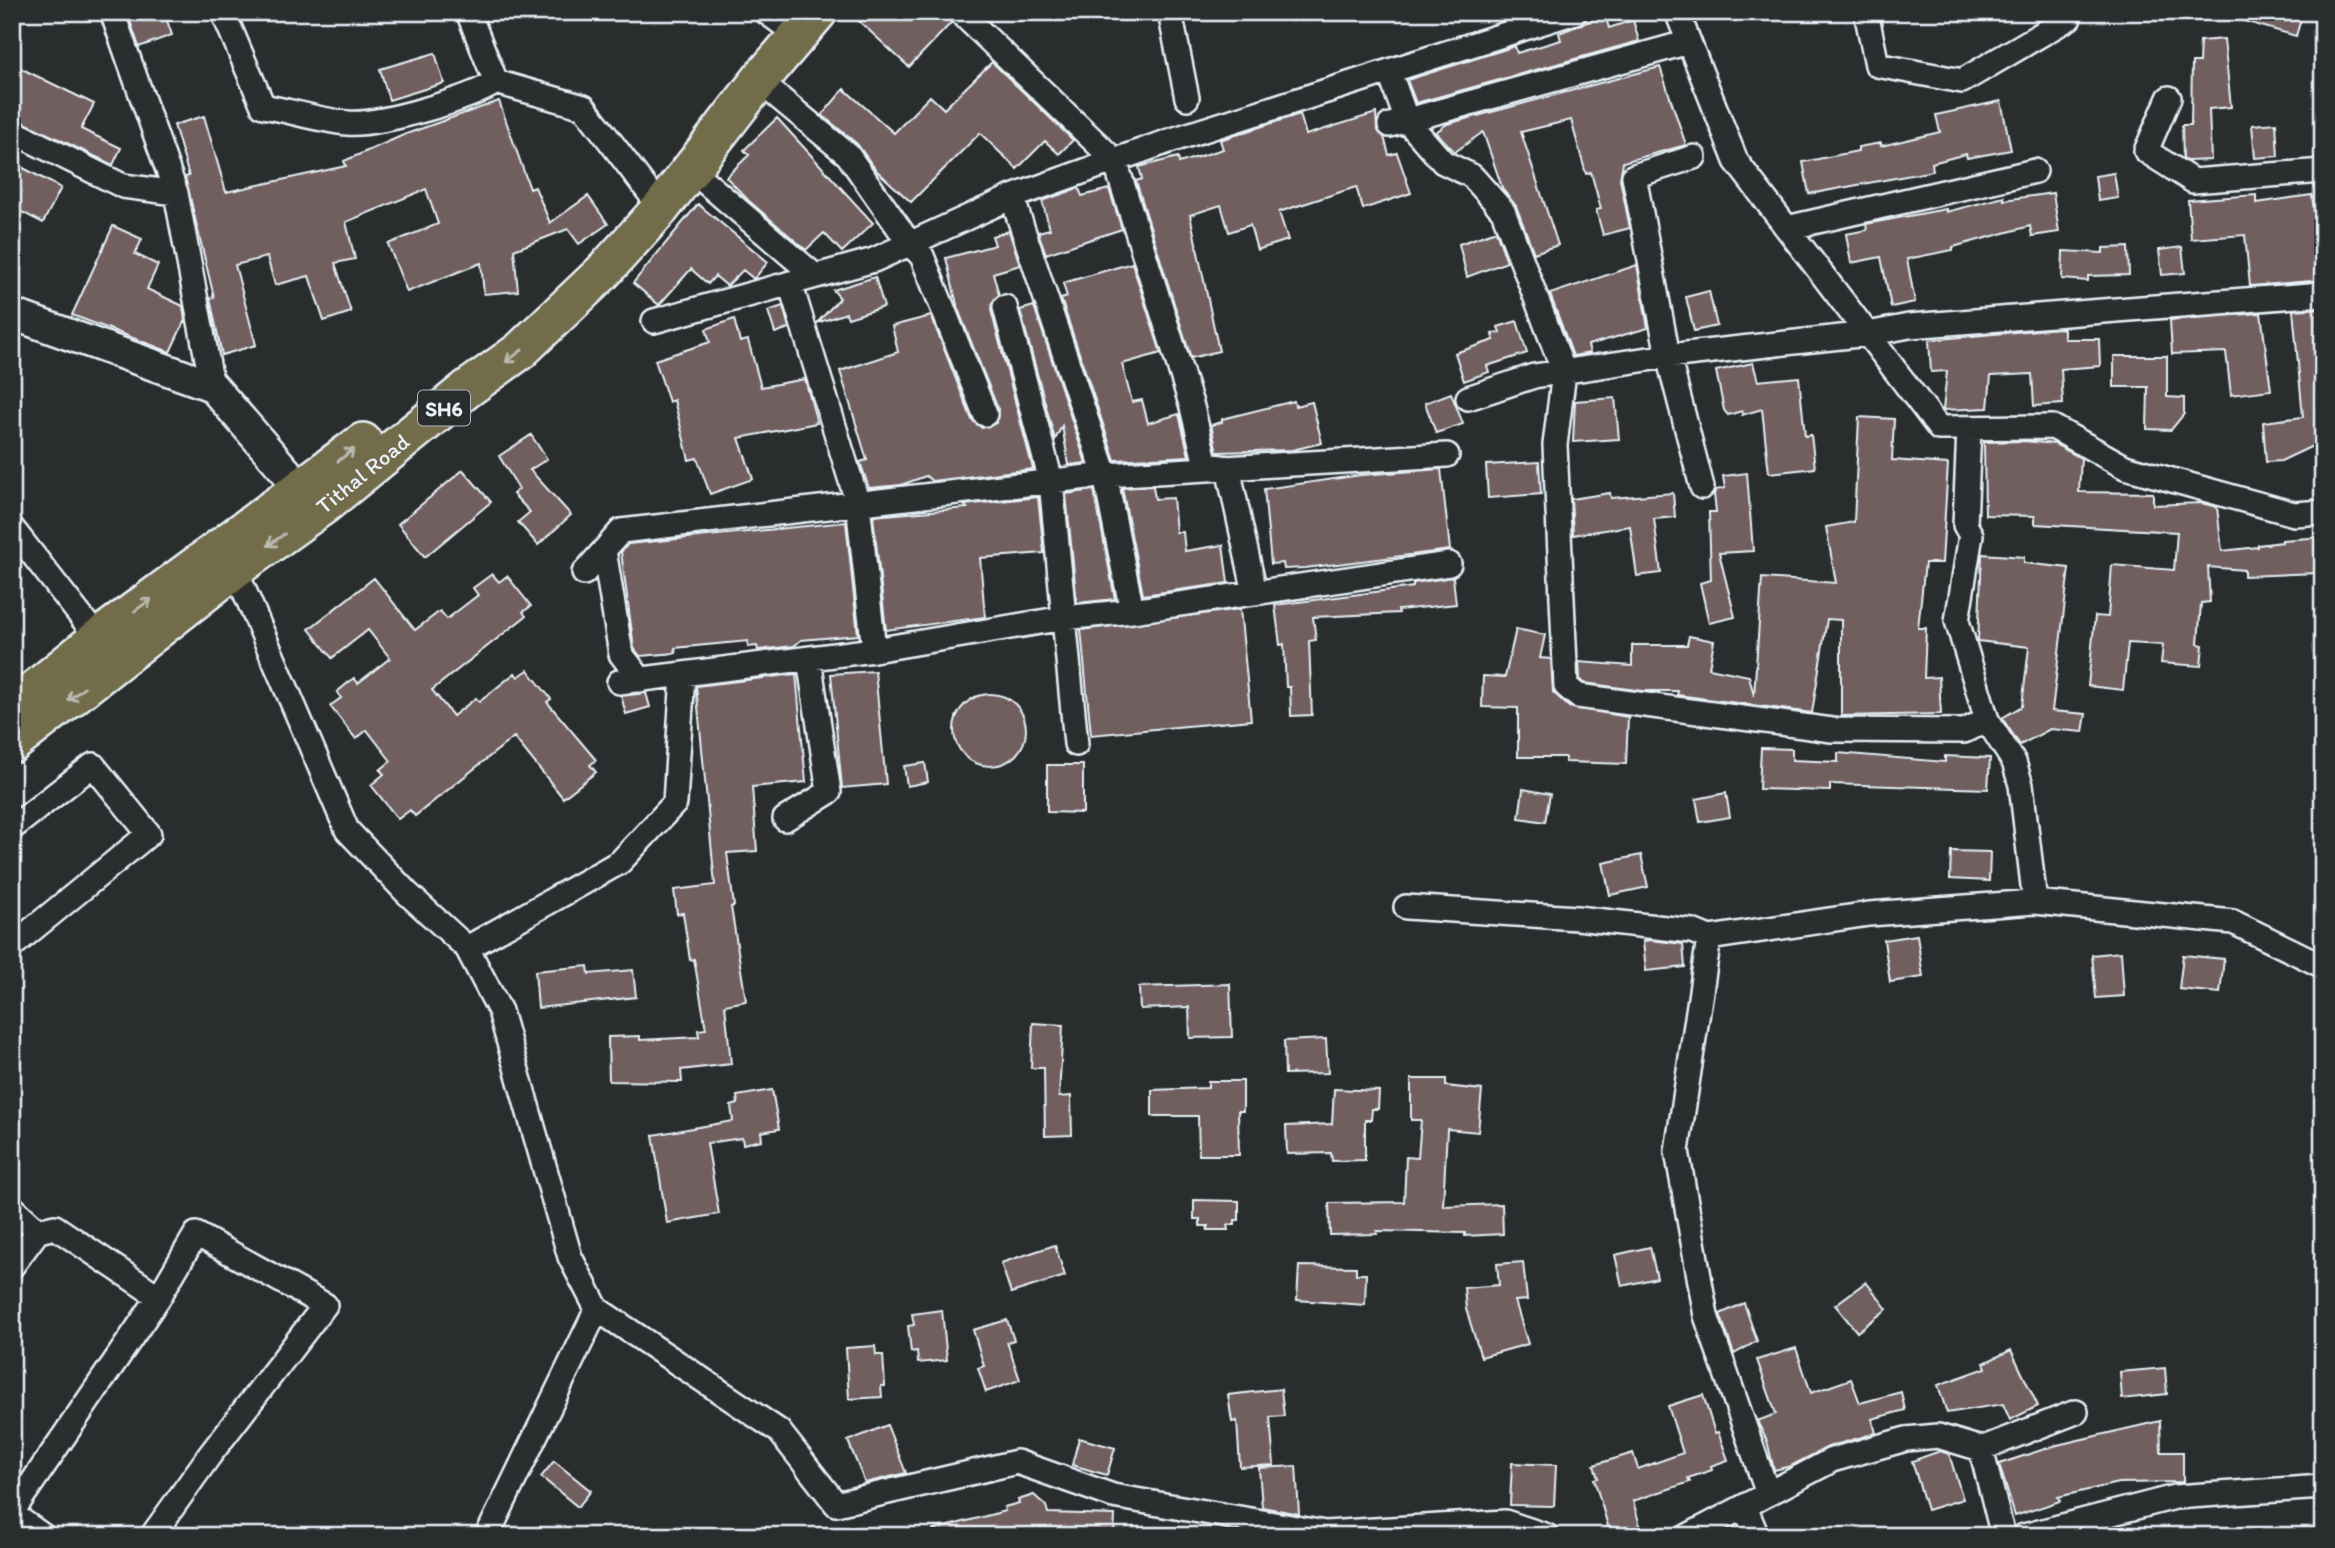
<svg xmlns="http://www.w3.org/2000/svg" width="2335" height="1548" font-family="Itim,sans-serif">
  <rect width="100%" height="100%" fill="#2a2d2e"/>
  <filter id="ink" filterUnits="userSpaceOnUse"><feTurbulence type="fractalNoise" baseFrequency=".0143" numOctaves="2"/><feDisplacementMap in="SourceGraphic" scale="14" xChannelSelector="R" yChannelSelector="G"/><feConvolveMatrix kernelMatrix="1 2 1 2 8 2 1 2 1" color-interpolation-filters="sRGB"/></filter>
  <g filter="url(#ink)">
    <path fill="#715e5e" stroke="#e8f1f8" stroke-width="2" d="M 127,12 L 164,12 L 172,35 L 139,47 Z
      M 849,12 L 945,12 L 951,23 L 909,67 Z
      M 2231,12 L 2303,12 L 2296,36 L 2230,17 Z
      M 1605,15 L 1609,28 L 1633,20 L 1639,41 L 1416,103 L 1407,80 L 1506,49 L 1515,46 L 1517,53 L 1561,40 L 1559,33 Z
      M 2224,39 L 2231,107 L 2209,109 L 2211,160 L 2188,161 L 2183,158 L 2182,125 L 2191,125 L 2192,62 L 2199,62 L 2200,41 Z
      M 435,53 L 444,83 L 389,100 L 380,69 Z
      M 992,62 L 1073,140 L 1059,154 L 1045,141 L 1017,169 L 980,133 L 911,202 L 876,170 L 857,144 L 822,115 L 844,89 L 894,133 L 930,96 L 944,109 Z
      M 12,64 L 94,104 L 81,129 L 121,148 L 113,165 L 12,117 Z
      M 1660,67 L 1686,145 L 1623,162 L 1620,179 L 1630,228 L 1603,235 L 1596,210 L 1601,209 L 1591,172 L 1586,174 L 1571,120 L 1521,132 L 1558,245 L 1534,253 L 1516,206 L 1503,190 L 1483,132 L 1455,152 L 1436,132 L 1447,124 Z
      M 499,101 L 530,189 L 535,187 L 550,223 L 588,196 L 608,224 L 579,244 L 568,229 L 514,250 L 518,291 L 484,294 L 481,263 L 407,292 L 388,244 L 438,224 L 426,189 L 346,222 L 355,259 L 335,263 L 351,312 L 324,321 L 309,276 L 275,285 L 267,257 L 235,265 L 256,345 L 222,355 L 210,298 L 214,297 L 185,177 L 189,176 L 174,125 L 204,116 L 226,192 L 346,166 L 344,161 L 406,134 Z
      M 2001,101 L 2011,150 L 1967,158 L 1966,154 L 1932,163 L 1933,171 L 1809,194 L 1803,162 L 1858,151 L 1858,147 L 1881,143 L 1881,146 L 1940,132 L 1936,115 Z
      M 1376,113 L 1377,129 L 1384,137 L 1389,155 L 1397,153 L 1411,193 L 1363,209 L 1356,187 L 1279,212 L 1288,240 L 1257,250 L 1250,225 L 1229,232 L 1221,205 L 1190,215 L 1219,351 L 1191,358 L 1136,181 L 1142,179 L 1139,167 L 1178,157 L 1179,163 L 1223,149 L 1220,140 L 1300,114 L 1306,135 Z
      M 777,118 L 873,223 L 842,252 L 824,233 L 806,250 L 749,201 L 726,177 L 749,155 L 744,150 Z
      M 2276,123 L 2278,156 L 2255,158 L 2252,125 Z
      M 12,162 L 61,188 L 43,223 L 12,207 Z
      M 2114,173 L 2118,198 L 2098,201 L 2095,176 Z
      M 1079,188 L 1082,196 L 1109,189 L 1122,229 L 1046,254 L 1038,232 L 1050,229 L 1042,201 Z
      M 2053,193 L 2059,232 L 2032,236 L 2030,226 L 1953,247 L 1953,250 L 1907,259 L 1915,302 L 1891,307 L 1881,257 L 1851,263 L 1846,234 L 1867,230 L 1866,224 L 1946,209 L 1946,212 L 2004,197 L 2004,200 Z
      M 2256,195 L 2256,203 L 2312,195 L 2319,243 L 2323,242 L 2323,280 L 2250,286 L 2245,235 L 2191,239 L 2188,200 Z
      M 698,204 L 768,262 L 754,279 L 743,270 L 727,286 L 715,276 L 708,284 L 691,269 L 659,305 L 633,283 Z
      M 113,226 L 142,239 L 135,254 L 158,265 L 147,289 L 183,306 L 185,320 L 170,352 L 72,315 Z
      M 1009,231 L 1020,265 L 993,273 L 999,295 L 992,303 L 991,310 L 1033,469 L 932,481 L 926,476 L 901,485 L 869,488 L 860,462 L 867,460 L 840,371 L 898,352 L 892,326 L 931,316 L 972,420 L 982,428 L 996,423 L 998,409 L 958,309 L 946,258 L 995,245 L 992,236 Z
      M 1496,231 L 1507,262 L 1467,277 L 1459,244 Z
      M 2128,247 L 2129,275 L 2088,276 L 2088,281 L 2062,279 L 2063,251 L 2103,253 L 2103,248 Z
      M 2182,247 L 2185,273 L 2162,275 L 2159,250 Z
      M 1132,263 L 1161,353 L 1122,364 L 1132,402 L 1142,400 L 1148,423 L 1179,414 L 1189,456 L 1115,460 L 1061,299 L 1067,297 L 1063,283 Z
      M 1637,265 L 1648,328 L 1588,345 L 1590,353 L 1573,356 L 1550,294 Z
      M 875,277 L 884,307 L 848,318 L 846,313 L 817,323 L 840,298 L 833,290 Z
      M 1709,291 L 1717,326 L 1694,331 L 1686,297 Z
      M 783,306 L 789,328 L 775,333 L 768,311 Z
      M 1034,306 L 1086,463 L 1069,465 L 1062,426 L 1055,440 L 1020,310 Z
      M 2323,308 L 2321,442 L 2281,461 L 2266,462 L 2263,422 L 2303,417 L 2293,310 Z
      M 2261,313 L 2271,390 L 2231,395 L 2226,352 L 2172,354 L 2170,320 Z
      M 734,319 L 740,342 L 748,340 L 761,387 L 805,379 L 817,423 L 739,438 L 753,479 L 710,494 L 697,458 L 689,460 L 674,400 L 669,402 L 655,360 L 710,342 L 706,329 Z
      M 1517,321 L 1527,353 L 1487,366 L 1489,372 L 1464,381 L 1455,353 L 1494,340 L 1492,334 L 1500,332 L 1498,327 Z
      M 2059,328 L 2064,329 L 2064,339 L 2099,339 L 2100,366 L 2061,369 L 2063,404 L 2034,406 L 2032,374 L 1991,376 L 1988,408 L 1943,410 L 1947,371 L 1931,372 L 1929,340 Z
      M 2114,356 L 2167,356 L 2167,397 L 2184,398 L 2184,414 L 2171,430 L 2147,429 L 2148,387 L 2114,387 Z
      M 1753,363 L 1758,381 L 1799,377 L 1805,436 L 1811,435 L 1815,468 L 1769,473 L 1762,409 L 1742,415 L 1742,411 L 1728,415 L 1724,410 L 1716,371 Z
      M 1451,393 L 1463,424 L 1436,433 L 1425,403 Z
      M 1615,398 L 1619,439 L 1573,442 L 1575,401 Z
      M 1294,401 L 1295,406 L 1312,402 L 1322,443 L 1292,450 L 1217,452 L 1211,425 L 1222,422 L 1222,419 Z
      M 1859,417 L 1894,419 L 1892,460 L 1948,464 L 1942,563 L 1925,563 L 1918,628 L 1926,628 L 1924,678 L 1939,677 L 1941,714 L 1841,716 L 1841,620 L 1827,619 L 1812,713 L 1677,695 L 1678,691 L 1643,691 L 1584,683 L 1580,679 L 1579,662 L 1632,666 L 1632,645 L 1687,645 L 1689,636 L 1714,641 L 1709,668 L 1749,676 L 1754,696 L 1762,578 L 1836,583 L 1826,527 L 1854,522 Z
      M 531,435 L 547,459 L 530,470 L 571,515 L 538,545 L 518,522 L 530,512 L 513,494 L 519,489 L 499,456 Z
      M 2024,441 L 2055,444 L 2081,458 L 2079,492 L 2153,493 L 2153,505 L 2201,503 L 2217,507 L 2222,551 L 2258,547 L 2258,545 L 2282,542 L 2282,540 L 2323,537 L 2323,570 L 2317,570 L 2318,573 L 2244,576 L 2244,570 L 2208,567 L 2210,602 L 2201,603 L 2198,644 L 2203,645 L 2201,666 L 2161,663 L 2163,645 L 2128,643 L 2123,690 L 2088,686 L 2095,616 L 2108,617 L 2112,565 L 2174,570 L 2177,532 L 2035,524 L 2035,516 L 1985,515 L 1984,442 Z
      M 1539,462 L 1541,494 L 1488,498 L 1486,465 Z
      M 1441,469 L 1450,550 L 1305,568 L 1284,569 L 1283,563 L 1271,564 L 1264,489 L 1361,475 Z
      M 463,470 L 491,502 L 425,557 L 398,524 Z
      M 1747,473 L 1753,551 L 1719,553 L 1735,617 L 1709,623 L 1700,583 L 1711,580 L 1709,512 L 1716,512 L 1714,494 L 1716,490 L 1725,488 L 1723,476 Z
      M 1153,486 L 1155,499 L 1173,498 L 1176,532 L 1183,532 L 1185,551 L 1223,545 L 1228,583 L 1143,595 L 1122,488 Z
      M 1094,490 L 1115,599 L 1077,603 L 1066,494 Z
      M 1610,493 L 1611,498 L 1673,493 L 1675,517 L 1654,519 L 1661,573 L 1637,576 L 1630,526 L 1573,535 L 1571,499 Z
      M 1038,497 L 1044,553 L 980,558 L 985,617 L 886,630 L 873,516 L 967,508 L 964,505 Z
      M 846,522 L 858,635 L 801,640 L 794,646 L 758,650 L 757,646 L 748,647 L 748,641 L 675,648 L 676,653 L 640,656 L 634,648 L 621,552 L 628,544 Z
      M 1982,554 L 2024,557 L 2024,563 L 2069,568 L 2052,711 L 2086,714 L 2083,732 L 2050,729 L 2020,745 L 2002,718 L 2022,706 L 2029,647 L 1978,641 Z
      M 492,574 L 499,582 L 507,576 L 531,606 L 523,612 L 526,616 L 432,690 L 453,716 L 476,698 L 479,702 L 515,673 L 518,677 L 528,670 L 551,699 L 547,702 L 596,760 L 590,765 L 596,772 L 563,798 L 514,737 L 415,816 L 410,810 L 398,819 L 371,785 L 384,774 L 380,770 L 391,761 L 367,730 L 356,739 L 330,706 L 341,698 L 337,692 L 354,678 L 358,683 L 390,658 L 368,630 L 332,658 L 309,629 L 374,578 L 415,630 L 440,611 L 447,619 L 478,595 L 473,588 Z
      M 1453,577 L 1456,604 L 1398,610 L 1399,613 L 1313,617 L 1316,640 L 1309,641 L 1312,715 L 1291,716 L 1290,687 L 1286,687 L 1284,644 L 1280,645 L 1275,605 L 1413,587 L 1413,583 Z
      M 1240,609 L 1251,720 L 1091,735 L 1081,630 Z
      M 1516,629 L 1545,635 L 1540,658 L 1551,659 L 1553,692 L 1569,707 L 1628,717 L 1626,764 L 1565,762 L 1565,757 L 1518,757 L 1518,708 L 1482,707 L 1483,676 L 1505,677 Z
      M 875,671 L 886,784 L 842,788 L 831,674 Z
      M 796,674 L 806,782 L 752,787 L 757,851 L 727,853 L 734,906 L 731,907 L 746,1001 L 725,1005 L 731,1064 L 681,1070 L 682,1082 L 609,1081 L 608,1037 L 640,1036 L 640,1040 L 699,1037 L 698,1030 L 706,1029 L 694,959 L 690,960 L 683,913 L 677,914 L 674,890 L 715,885 L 696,686 Z
      M 646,693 L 650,707 L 626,714 L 621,696 Z
      M954 730a36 36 0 1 1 72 0a36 36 0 1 1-72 0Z
      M 1761,748 L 1792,749 L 1792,760 L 1838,762 L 1838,753 L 1945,762 L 1945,756 L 1990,758 L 1988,789 L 1830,784 L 1830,791 L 1759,789 Z
      M 925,763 L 928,782 L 907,786 L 904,766 Z
      M 1047,765 L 1083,765 L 1083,813 L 1047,812 Z
      M 1523,789 L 1550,794 L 1545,822 L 1519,818 Z
      M 1726,793 L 1730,817 L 1700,822 L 1696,799 Z
      M 1951,851 L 1990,852 L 1989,881 L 1950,879 Z
      M 1641,855 L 1648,887 L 1610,895 L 1603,863 Z
      M 1917,935 L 1923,977 L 1890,982 L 1884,940 Z
      M 1651,940 L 1683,944 L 1685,967 L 1646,971 L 1643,941 Z
      M 2121,952 L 2124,996 L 2096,998 L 2092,955 Z
      M 2183,955 L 2224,959 L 2220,993 L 2179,989 Z
      M 588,966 L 589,974 L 633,970 L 636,997 L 538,1008 L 535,971 Z
      M 1230,984 L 1232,1037 L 1190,1038 L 1189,1007 L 1140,1009 L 1139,987 Z
      M 1033,1023 L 1063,1025 L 1059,1097 L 1071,1096 L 1072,1135 L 1045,1136 L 1044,1068 L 1031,1068 Z
      M 1326,1039 L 1328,1073 L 1285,1074 L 1284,1041 Z
      M 1411,1079 L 1446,1079 L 1446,1086 L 1482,1090 L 1478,1132 L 1447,1129 L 1443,1206 L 1502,1204 L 1503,1234 L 1465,1236 L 1465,1233 L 1377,1231 L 1377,1234 L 1330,1235 L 1329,1203 L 1404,1202 L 1406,1157 L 1418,1158 L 1421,1120 L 1411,1120 Z
      M 1208,1081 L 1243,1081 L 1243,1111 L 1238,1111 L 1239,1155 L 1199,1155 L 1198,1116 L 1152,1116 L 1152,1090 L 1208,1088 Z
      M 1334,1089 L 1379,1091 L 1378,1109 L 1372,1109 L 1371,1120 L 1365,1120 L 1365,1160 L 1332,1161 L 1331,1153 L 1287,1154 L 1286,1126 L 1332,1124 Z
      M 772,1090 L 779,1129 L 761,1132 L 762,1140 L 743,1144 L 742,1138 L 707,1143 L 719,1214 L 667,1223 L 653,1135 L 733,1121 L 731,1106 L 738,1104 L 737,1096 Z
      M 1194,1200 L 1239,1201 L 1239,1220 L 1235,1220 L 1235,1225 L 1227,1225 L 1228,1230 L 1207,1230 L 1208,1226 L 1200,1226 L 1200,1219 L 1194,1219 Z
      M 1055,1245 L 1065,1276 L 1011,1293 L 1001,1263 Z
      M 1650,1247 L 1657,1278 L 1622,1286 L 1615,1255 Z
      M 1523,1262 L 1527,1300 L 1515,1301 L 1528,1344 L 1481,1357 L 1466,1309 L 1464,1288 L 1499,1285 L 1497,1264 Z
      M 1299,1266 L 1356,1267 L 1356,1274 L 1366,1274 L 1365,1305 L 1297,1300 Z
      M 1866,1282 L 1887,1309 L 1857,1332 L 1835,1305 Z
      M 1744,1303 L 1757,1341 L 1734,1354 L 1720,1314 Z
      M 942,1310 L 947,1360 L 918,1363 L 917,1351 L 911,1352 L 908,1326 L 914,1325 L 912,1314 Z
      M 1007,1320 L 1014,1340 L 1007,1342 L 1020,1380 L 986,1392 L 978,1368 L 984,1366 L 973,1330 Z
      M 875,1346 L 876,1355 L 883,1355 L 885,1386 L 881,1386 L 882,1397 L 849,1399 L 846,1348 Z
      M 1796,1348 L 1811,1393 L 1851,1379 L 1860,1403 L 1901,1392 L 1905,1410 L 1872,1419 L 1876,1433 L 1828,1447 L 1791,1466 L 1774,1470 L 1767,1441 L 1757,1421 L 1776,1414 L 1757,1360 Z
      M 2011,1350 L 2038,1406 L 2010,1420 L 2003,1404 L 1947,1413 L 1938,1385 L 1986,1368 L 1984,1363 Z
      M 2165,1368 L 2167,1394 L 2122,1399 L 2120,1372 Z
      M 1281,1389 L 1284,1416 L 1270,1417 L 1274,1465 L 1240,1467 L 1237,1421 L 1232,1422 L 1228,1395 Z
      M 1703,1395 L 1715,1433 L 1718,1432 L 1728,1460 L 1711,1466 L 1712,1470 L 1688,1478 L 1690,1482 L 1633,1501 L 1643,1536 L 1611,1536 L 1594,1479 L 1598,1478 L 1594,1465 L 1633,1453 L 1638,1469 L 1683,1453 L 1668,1406 Z
      M 2160,1421 L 2161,1452 L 2183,1452 L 2183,1482 L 2118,1483 L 2058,1497 L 2060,1501 L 2015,1516 L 1999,1464 L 2057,1445 Z
      M 887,1425 L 906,1473 L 865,1483 L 848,1441 Z
      M 1079,1438 L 1115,1448 L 1107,1475 L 1072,1465 Z
      M 1940,1451 L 1949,1454 L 1963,1499 L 1927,1510 L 1912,1461 Z
      M 554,1461 L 591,1491 L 578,1507 L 541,1477 Z
      M 1512,1463 L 1556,1465 L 1554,1506 L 1510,1505 Z
      M 1296,1466 L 1299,1514 L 1262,1507 L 1259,1468 Z
      M 1034,1495 L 1046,1506 L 1048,1513 L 1115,1515 L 1114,1536 L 934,1536 L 933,1530 L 1005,1511 L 1004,1507 L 1019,1503 L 1018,1500 Z"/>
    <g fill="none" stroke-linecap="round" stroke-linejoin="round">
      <defs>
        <path id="minor" d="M 112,12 L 176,193 L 212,386
          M 223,12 L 263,106 C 291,111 319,120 347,123 C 378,126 470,99 496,82
          M 468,12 L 496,82 L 584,107 L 661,208
          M 766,12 L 799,36
          M 960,12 L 1115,161 L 1192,407 L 1205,461 L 1213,466 L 1228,468 L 1255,593
          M 1170,12 L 1187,98
          M 1677,12 L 1736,161 L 1939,428 L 2053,427 L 2125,467 L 2294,514 L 2323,512
          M 1866,12 L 1877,65 L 1962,81 L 2069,18
          M 1389,71 L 1407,121 L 1443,162 L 1472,176 L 1503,211 L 1564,372 L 1555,445 L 1566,686 L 1578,696 L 1832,730 L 1964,731 L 1987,720
          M 759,81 L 848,155 L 910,244 L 922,256 L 985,414
          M 2169,98 L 2146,151 L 2193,181 L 2323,171
          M 1390,125 L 1689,42
          M 12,131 L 123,186 L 176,193
          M 1694,157 L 1634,176 L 1668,356 L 1702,487
          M 690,169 L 815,276
          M 1012,197 L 1105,475 L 1132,611
          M 1787,228 L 2035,171
          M 790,283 L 858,504 L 874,650
          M 1005,307 L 1051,481 L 1076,744
          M 654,321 L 874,260 L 1012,197 L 1169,141 L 1575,12
          M 1468,398 L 1534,376 L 1668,356 L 1868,334 L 1909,326 L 2323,294
          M 12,528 L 104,646
          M 604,550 L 621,654 L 641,680
          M 235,569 L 347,830 L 407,893 L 467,948 L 620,862 L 675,803 L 683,674
          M 584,573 L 621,531 L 1105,475 L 1447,455
          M 619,682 L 874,650 L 1064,618 L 1132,611 L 1449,564
          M 785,819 L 829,792 L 809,659
          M 12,828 L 93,765 L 149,834 L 12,946
          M 2035,902 L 2233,922 L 2323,966
          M 1406,907 L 1577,918 L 1692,931 L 1709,938 L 1869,914 L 2035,902 L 2021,785 L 2014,762 L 1987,720 L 1957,621 L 1971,535 L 1965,525 L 1969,428
          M 1709,938 L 1677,1151 L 1706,1316 L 1768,1494
          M 467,948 L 500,1011 L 570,1257 L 597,1309 L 779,1431 L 836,1504 L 1017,1462 L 1113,1496 L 1325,1533 L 1505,1522 L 1547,1536
          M 12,1207 L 38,1231
          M 12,1266 L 38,1231 L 55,1227 L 159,1297 L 196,1234 L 325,1305 L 209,1456 L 152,1536
          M 1981,1449 L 2003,1536
          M 1745,1507 L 1757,1536
          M 12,1512 L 159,1297
          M 12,1514 L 43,1536
          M 487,1536 L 597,1309
          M 1688,1536 L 1832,1460 L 1906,1439 L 1938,1436 L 1981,1449 L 2076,1412
          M 2024,1536 L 2175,1497 L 2323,1487"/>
        <path id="tertiary" d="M 12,314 L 212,386 L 302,490 L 318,501"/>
        <g id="primary">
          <path d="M 12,708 L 98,638 L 363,442"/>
          <path id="s1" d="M 12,744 L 235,569 L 324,505 L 467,389 L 520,351 L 602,273 L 661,208 L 759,81 L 818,12"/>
        </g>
      </defs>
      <use href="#minor" stroke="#e8f1f8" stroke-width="28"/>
      <use href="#tertiary" stroke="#e8f1f8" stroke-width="35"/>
      <use href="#primary" stroke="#e8f1f8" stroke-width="42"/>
      <use href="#minor" stroke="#2a2d2e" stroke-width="23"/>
      <use href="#tertiary" stroke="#2a2d2e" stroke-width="30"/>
      <use href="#primary" stroke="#736c4b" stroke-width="37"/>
    </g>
    <defs><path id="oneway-shaft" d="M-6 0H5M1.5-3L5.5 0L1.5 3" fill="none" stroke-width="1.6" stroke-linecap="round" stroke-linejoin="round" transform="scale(1.75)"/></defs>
    <g stroke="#b9bcb3">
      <use href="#oneway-shaft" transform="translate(514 356) rotate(143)"/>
      <use href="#oneway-shaft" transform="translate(346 455) rotate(-38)"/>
      <use href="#oneway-shaft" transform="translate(276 540) rotate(145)"/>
      <use href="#oneway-shaft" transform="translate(143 605) rotate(-36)"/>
      <use href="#oneway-shaft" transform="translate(76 694) rotate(143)"/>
    </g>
  </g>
  <g text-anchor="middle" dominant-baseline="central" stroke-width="5" stroke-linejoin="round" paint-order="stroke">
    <rect fill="#2a2d2e" stroke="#afb6bb" stroke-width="2" x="418" y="390.5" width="52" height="35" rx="5"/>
    <g font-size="21" font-weight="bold" fill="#e8f1f8">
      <text x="444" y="408">SH6</text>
    </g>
    <g font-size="23" fill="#e8f1f8" stroke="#2a2d2e">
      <text stroke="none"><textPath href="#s1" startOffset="443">Tithal Road</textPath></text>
    </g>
  </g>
  <rect width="2335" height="1548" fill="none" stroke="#2a2d2e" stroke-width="42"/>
  <rect x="21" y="21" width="2293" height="1506" fill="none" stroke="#e8f1f8" stroke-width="2.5" filter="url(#ink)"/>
</svg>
